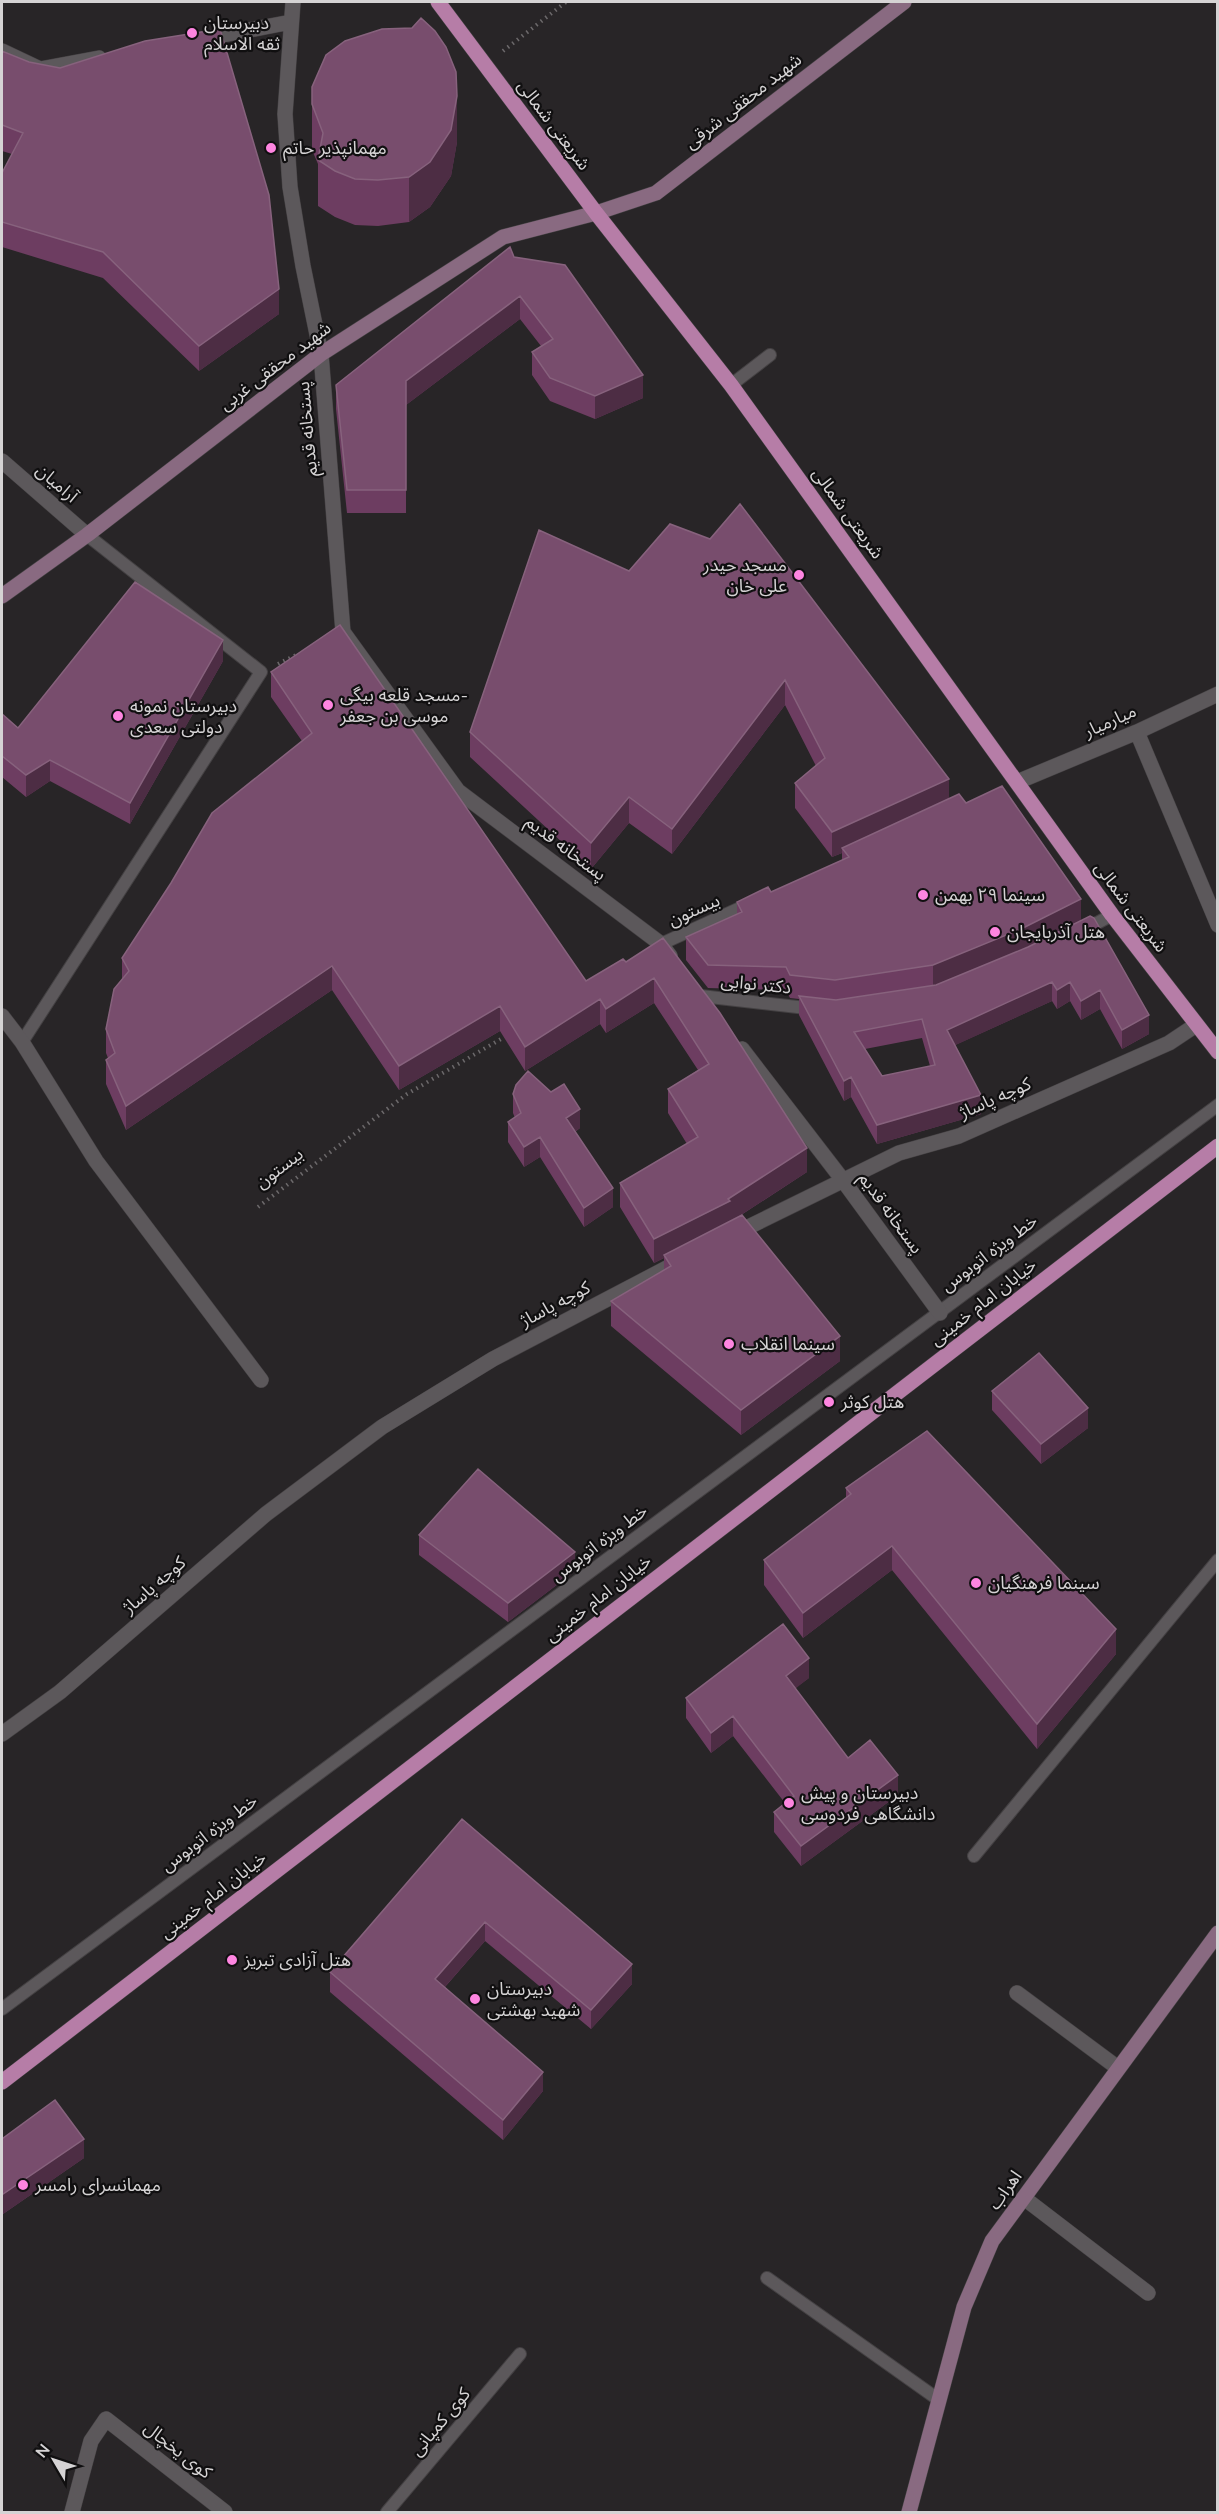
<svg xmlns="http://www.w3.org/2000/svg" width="1219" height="2514" font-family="'Nunito Sans','Noto Sans Arabic',sans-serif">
  <rect width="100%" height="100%" fill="#282527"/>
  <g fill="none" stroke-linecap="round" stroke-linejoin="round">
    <defs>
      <path id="lane" d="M 731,385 L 770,355
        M 1084,930 L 1112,915
        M 661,944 L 751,903
        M 701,996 L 815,1009
        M 22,1042 L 261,672 L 87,535
        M 974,1856 L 1218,1560
        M 2,2009 L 1218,1105
        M 767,2278 L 939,2400
        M 387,2512 L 520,2354"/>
      <path id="street" d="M 293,2 L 285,114 L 290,187 L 303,266 L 321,354 L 343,632 L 458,791 L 661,944 L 670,956
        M 202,39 L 291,22
        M 2,51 L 40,69 L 99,58
        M 2,461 L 87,535
        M 1137,732 L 1218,925
        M 1017,782 L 1137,732 L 1218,694
        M 2,1016 L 22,1042 L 96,1161 L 261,1380
        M 742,1049 L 842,1179 L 940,1313
        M 732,1235 L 899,1153 L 959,1136 L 1169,1043 L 1196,1025
        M 2,1734 L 60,1692 L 266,1514 L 382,1427 L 493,1359 L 682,1260
        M 1017,1993 L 1118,2068
        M 1024,2198 L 1148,2293
        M 72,2512 L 91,2441 L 106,2419 L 225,2512"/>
      <path id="secondary" d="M 2,596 L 87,535 L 321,354 L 503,237 L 596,213 L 656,193 L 904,2
        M 909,2512 L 964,2307 L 992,2241 L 1218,1933"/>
      <path id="primary" d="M 438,2 L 596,213 L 731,385 L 1112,915 L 1218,1052
        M 2,2082 L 1218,1146"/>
    </defs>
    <use href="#lane" stroke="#444143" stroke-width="14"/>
    <use href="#street" stroke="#444143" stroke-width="16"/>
    <use href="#secondary" stroke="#444143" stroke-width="16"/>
    <use href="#primary" stroke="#444143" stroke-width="16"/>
    <path stroke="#6c696b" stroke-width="4" stroke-dasharray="1.5 4.5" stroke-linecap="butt" d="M 503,51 L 566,2
      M 278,664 L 298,654
      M 258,1207 L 407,1094 L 506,1036"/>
    <use href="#lane" stroke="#5c585b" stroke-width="12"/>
    <use href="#street" stroke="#5c585b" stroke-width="15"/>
    <use href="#secondary" stroke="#896a81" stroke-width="15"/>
    <use href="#primary" stroke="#b67da7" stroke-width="15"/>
  </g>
  <path fill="#6d3d61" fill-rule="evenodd" d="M 2,51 L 279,314 L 199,371 L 103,278 L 2,247 L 2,173 L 12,154 L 2,151 Z
    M 312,87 L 457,142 L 451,176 L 430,207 L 409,222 L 378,226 L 355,225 L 335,217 L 318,206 L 318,164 L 312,150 Z
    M 514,257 L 643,398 L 595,419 L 550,401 L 532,375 L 532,352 L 541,346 L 520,319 L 406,405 L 406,513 L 347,513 L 336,409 L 336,385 Z
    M 670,524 L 949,799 L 966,803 L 1081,921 L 1149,1034 L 1122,1049 L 1100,1009 L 1081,1020 L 1070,1001 L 1057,1009 L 1052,1001 L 955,1045 L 981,1114 L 877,1144 L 851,1097 L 844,1101 L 799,1015 L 799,999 L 790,998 L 786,990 L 708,988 L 686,960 L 686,937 L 737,914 L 737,902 L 771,892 L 842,860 L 842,853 L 832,857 L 795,808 L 795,783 L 816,766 L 785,705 L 672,854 L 629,823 L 591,869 L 470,757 L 470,732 L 629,571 ZM 922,1038 L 930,1066 L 882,1076 L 865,1049 Z
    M 223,661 L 130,824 L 50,781 L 26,797 L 2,777 L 2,714 L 18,728 Z
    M 271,672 L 586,981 L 626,962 L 663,938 L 807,1172 L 735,1219 L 840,1361 L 741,1435 L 611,1326 L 611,1301 L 664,1270 L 664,1258 L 654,1263 L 620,1207 L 620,1183 L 687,1144 L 668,1113 L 668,1089 L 698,1070 L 654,1003 L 606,1033 L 600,1024 L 525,1071 L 500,1031 L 399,1090 L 332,990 L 126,1130 L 106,1084 L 106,1060 L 108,1058 L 106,1053 L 106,1029 L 122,979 L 122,958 L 302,741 L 271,697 Z
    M 513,1094 L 580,1128 L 575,1132 L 613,1207 L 584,1227 L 540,1157 L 524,1167 L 508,1142 L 508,1122 L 515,1118 L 513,1113 Z
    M 992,1391 L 1088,1428 L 1041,1464 L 992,1410 Z
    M 846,1488 L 1116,1654 L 1037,1749 L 892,1570 L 803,1638 L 764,1585 L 764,1560 L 846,1498 Z
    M 419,1535 L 575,1571 L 508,1622 L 419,1555 Z
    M 809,1678 L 795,1688 L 848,1758 L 898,1795 L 801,1866 L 774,1832 L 774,1812 L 785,1803 L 733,1736 L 711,1753 L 686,1718 L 686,1698 Z
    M 462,1819 L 632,1984 L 591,2029 L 485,1941 L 445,1987 L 543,2091 L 503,2140 L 330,1992 L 330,1972 Z
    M 2,2139 L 84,2158 L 3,2214 L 2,2212 Z"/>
  <path fill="#4d2d44" d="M 457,96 L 457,142 L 451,176 L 430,207 L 409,222 L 409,177 Z
    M 279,289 L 279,314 L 199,371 L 199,346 Z
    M 520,296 L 520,319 L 406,405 L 406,381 Z
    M 643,375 L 643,398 L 595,419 L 595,396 Z
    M 223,640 L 223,661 L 130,824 L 130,803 Z
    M 785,680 L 785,705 L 672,854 L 672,829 Z
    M 50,760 L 50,781 L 26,797 L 26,775 Z
    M 949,779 L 949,804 L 842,848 L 842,853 L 832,857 L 832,832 Z
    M 629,797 L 629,823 L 591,869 L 591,843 Z
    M 1081,899 L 1081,922 L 1021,951 L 933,988 L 933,965 Z
    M 332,966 L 332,990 L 126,1130 L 126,1106 Z
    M 654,978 L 654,1003 L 606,1033 L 606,1009 Z
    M 1052,982 L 1052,1001 L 947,1049 L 947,1030 Z
    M 1070,982 L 1070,1001 L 1057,1009 L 1057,990 Z
    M 1100,990 L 1100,1009 L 1081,1020 L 1081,1001 Z
    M 600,999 L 600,1024 L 525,1071 L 525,1047 Z
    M 500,1006 L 500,1031 L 399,1090 L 399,1066 Z
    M 1149,1015 L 1149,1034 L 1122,1049 L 1122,1030 Z
    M 851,1077 L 851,1097 L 844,1101 L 844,1081 Z
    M 981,1095 L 981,1114 L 877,1144 L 877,1125 Z
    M 580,1109 L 580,1128 L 566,1138 L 566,1118 Z
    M 540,1137 L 540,1157 L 524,1167 L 524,1147 Z
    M 807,1148 L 807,1172 L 730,1222 L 664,1255 L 664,1258 L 654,1263 L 654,1239 L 728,1199 Z
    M 613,1188 L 613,1207 L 584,1227 L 584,1208 Z
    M 840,1336 L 840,1361 L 741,1435 L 741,1410 Z
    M 1088,1408 L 1088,1428 L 1041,1464 L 1041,1444 Z
    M 892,1546 L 892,1570 L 803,1638 L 803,1613 Z
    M 575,1552 L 575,1571 L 508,1622 L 508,1603 Z
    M 1116,1629 L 1116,1654 L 1037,1749 L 1037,1724 Z
    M 809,1658 L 809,1678 L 786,1696 L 786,1676 Z
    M 733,1716 L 733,1736 L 711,1753 L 711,1733 Z
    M 898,1775 L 898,1795 L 801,1866 L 801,1846 Z
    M 485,1922 L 485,1941 L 435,1998 L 435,1979 Z
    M 632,1964 L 632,1984 L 591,2029 L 591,2010 Z
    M 543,2072 L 543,2091 L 503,2140 L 503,2120 Z
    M 84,2139 L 84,2158 L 3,2214 L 3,2194 Z"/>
  <path fill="#784d6d" stroke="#87627d" stroke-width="1.5" fill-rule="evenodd" d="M 421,18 L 435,31 L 446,47 L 456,72 L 457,96 L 451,130 L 430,162 L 409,177 L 378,180 L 355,179 L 335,171 L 318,160 L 323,133 L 312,104 L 312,87 L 326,55 L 345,41 L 382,29 L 412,28 Z
    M 220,29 L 269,195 L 279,289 L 199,346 L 103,252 L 2,222 L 2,173 L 23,133 L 2,125 L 2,51 L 29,62 L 60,68 L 145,41 Z
    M 510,247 L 514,257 L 565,265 L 643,375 L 595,396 L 550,378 L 532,352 L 553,339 L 520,296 L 406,381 L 406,490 L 347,490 L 336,385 Z
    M 740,504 L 949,779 L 832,832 L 795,783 L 825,758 L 785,680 L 672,829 L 629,797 L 591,843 L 470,732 L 539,530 L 629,571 L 670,524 L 710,539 Z
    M 135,582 L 223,640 L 130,803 L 50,760 L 26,775 L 2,756 L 2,714 L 18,728 Z
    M 340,625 L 586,981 L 623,959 L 626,962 L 663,938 L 720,1013 L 807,1148 L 728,1199 L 730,1201 L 654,1239 L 620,1183 L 698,1137 L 668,1089 L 709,1064 L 654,978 L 606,1009 L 600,999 L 525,1047 L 500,1006 L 399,1066 L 332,966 L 126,1106 L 106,1060 L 115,1053 L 106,1029 L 114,989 L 129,971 L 122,958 L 171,883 L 212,813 L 312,733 L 271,672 Z
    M 1002,786 L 1081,899 L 1021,929 L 933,965 L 835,980 L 790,975 L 786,967 L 708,965 L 686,937 L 742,912 L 737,902 L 768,887 L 771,892 L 849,857 L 842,848 L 959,794 L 966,803 Z
    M 1090,916 L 1094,918 L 1149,1015 L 1122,1030 L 1100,990 L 1081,1001 L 1070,982 L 1057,990 L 1052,982 L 947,1030 L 981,1095 L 877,1125 L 851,1077 L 844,1081 L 799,996 L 836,1000 L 936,985 L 1028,947 ZM 922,1019 L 935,1065 L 882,1076 L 854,1032 Z
    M 528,1071 L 551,1092 L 564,1084 L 580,1109 L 566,1118 L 613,1188 L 584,1208 L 540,1137 L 524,1147 L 508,1122 L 521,1113 L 513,1094 L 516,1085 Z
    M 742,1215 L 840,1336 L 741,1410 L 611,1301 L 671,1266 L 664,1255 Z
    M 1039,1353 L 1088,1408 L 1041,1444 L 992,1391 Z
    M 927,1431 L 1116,1629 L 1037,1724 L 892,1546 L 803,1613 L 764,1560 L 851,1494 L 846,1488 Z
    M 478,1469 L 575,1552 L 508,1603 L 419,1535 Z
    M 783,1624 L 809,1658 L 786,1676 L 848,1758 L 870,1740 L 898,1775 L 801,1846 L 774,1812 L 794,1796 L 733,1716 L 711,1733 L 686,1698 Z
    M 462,1819 L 632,1964 L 591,2010 L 485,1922 L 435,1979 L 543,2072 L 503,2120 L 330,1972 Z
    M 55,2100 L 84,2139 L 3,2194 L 2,2193 L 2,2139 Z"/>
  <g fill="#fe85e0" stroke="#100f10" stroke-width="2">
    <circle cx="192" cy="33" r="6"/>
    <circle cx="271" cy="148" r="6"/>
    <circle cx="799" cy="575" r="6"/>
    <circle cx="328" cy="705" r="6"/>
    <circle cx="118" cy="716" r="6"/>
    <circle cx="923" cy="895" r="6"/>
    <circle cx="995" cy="932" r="6"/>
    <circle cx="729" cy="1344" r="6"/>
    <circle cx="829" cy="1402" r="6"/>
    <circle cx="976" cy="1583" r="6"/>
    <circle cx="789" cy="1803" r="6"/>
    <circle cx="232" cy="1960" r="6"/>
    <circle cx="475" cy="1999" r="6"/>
    <circle cx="23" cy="2185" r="6"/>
  </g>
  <g text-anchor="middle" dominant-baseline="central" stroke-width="4.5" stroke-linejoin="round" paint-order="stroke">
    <g font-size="18" fill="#d5d3d4" stroke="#100f10" text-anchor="start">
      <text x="204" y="23">دبیرستان<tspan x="204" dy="21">ثقه الاسلام</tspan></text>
      <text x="283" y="148">مهمانپذیر حاتم</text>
      <text x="787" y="565" text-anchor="end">مسجد حیدر<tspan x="787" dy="21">علی خان</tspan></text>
      <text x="340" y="695">مسجد قلعه بیگی-<tspan x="340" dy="21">موسی بن جعفر</tspan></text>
      <text x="130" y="706">دبیرستان نمونه<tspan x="130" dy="21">دولتی سعدی</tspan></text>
      <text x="935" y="895">سینما ۲۹ بهمن</text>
      <text x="1007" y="932">هتل آذربایجان</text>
      <text x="741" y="1344">سینما انقلاب</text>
      <text x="841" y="1402">هتل کوثر</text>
      <text x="988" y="1583">سینما فرهنگیان</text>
      <text x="801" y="1793">دبیرستان و پیش<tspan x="801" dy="21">دانشگاهی فردوسی</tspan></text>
      <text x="244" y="1960">هتل آزادی تبریز</text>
      <text x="487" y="1989">دبیرستان<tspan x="487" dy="21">شهید بهشتی</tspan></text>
      <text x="35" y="2185">مهمانسرای رامسر</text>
    </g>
    <g font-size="18" fill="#d5d3d4" stroke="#100f10">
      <text transform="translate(743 101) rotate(-38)">شهید محققی شرقی</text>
      <text transform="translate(554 125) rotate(53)">شریعتی شمالی</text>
      <text transform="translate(275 366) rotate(-37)">شهید محققی غربی</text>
      <text transform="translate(307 429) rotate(-95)">پستخانه قدیم</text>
      <text transform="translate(57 483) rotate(41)">آرامیان</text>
      <text transform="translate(848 513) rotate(54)">شریعتی شمالی</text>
      <text transform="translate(1110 721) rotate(-24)">میارمیار</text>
      <text transform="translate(566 848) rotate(37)">پستخانه قدیم</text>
      <text transform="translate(1131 907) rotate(53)">شریعتی شمالی</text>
      <text transform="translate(694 910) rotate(-24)">بیستون</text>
      <text transform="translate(756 984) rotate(6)">دکتر نوایی</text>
      <text transform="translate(995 1098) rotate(-24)">کوچه پاساژ</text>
      <text transform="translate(279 1168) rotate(-37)">بیستون</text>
      <text transform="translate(891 1213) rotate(54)">پستخانه قدیم</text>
      <text transform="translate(989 1253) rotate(-37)">خط ویژه اتوبوس</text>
      <text transform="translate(983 1302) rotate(-38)">خیابان امام خمینی</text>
      <text transform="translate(555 1304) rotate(-28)">کوچه پاساژ</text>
      <text transform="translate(599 1543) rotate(-37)">خط ویژه اتوبوس</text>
      <text transform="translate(154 1585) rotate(-41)">کوچه پاساژ</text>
      <text transform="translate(598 1598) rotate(-38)">خیابان امام خمینی</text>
      <text transform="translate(209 1833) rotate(-37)">خط ویژه اتوبوس</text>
      <text transform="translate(213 1895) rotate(-38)">خیابان امام خمینی</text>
      <text transform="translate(1005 2190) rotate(-54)">اهراب</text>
      <text transform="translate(440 2422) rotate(-50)">کوی کمپانی</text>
      <text transform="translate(178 2450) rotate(38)">کوی یخچال</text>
    </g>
  </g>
  <rect width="1219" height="2514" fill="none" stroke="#d5d3d4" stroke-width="6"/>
  <g transform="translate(54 2460) rotate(309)" stroke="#100f10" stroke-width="4.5" paint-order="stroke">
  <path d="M0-4.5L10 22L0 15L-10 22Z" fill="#d5d3d4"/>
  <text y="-9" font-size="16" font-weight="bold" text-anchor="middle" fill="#d5d3d4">N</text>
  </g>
</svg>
